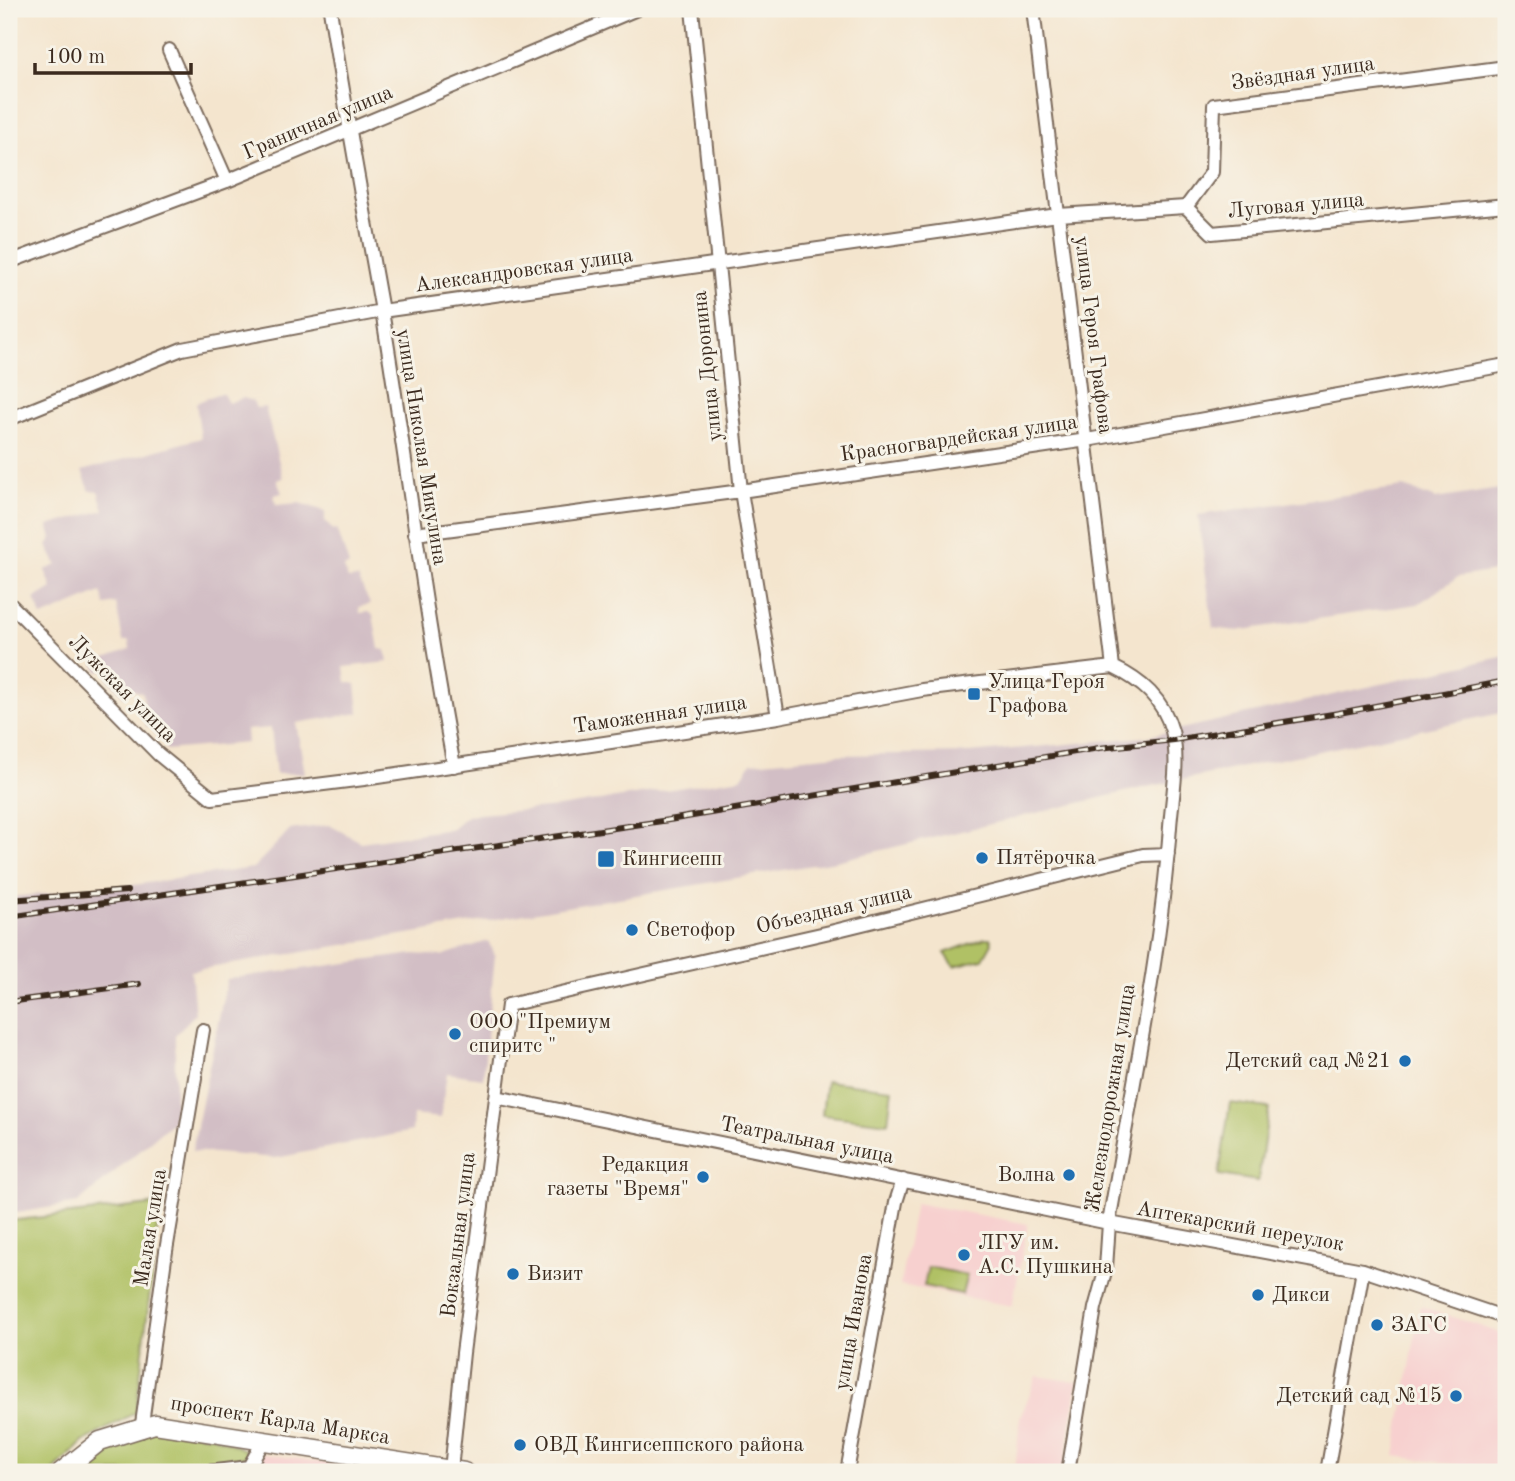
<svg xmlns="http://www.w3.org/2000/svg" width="1515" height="1481" font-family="'Old Standard TT',serif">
  <rect width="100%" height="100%" fill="#f7f3e8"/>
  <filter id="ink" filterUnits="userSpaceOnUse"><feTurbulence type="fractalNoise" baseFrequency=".0143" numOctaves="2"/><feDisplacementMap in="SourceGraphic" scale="14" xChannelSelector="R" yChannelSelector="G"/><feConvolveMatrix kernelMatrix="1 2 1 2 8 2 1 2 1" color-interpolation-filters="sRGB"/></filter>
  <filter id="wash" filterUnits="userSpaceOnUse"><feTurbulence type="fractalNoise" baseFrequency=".00686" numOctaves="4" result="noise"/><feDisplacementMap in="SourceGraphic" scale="28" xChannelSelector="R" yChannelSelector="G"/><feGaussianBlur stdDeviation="1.57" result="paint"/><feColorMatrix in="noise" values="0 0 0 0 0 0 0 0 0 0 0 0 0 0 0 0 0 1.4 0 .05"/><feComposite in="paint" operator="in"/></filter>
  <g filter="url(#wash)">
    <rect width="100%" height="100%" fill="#f4e5ce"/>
    <path fill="#f7d0cf" d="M 915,1203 L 1028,1224 L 1012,1306 L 900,1285 Z
      M 1420,1306 L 1506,1335 L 1506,1472 L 1395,1456 Z
      M 1037,1376 L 1078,1382 L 1063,1472 L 1015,1472 L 1020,1418 Z
      M 214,1436 L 250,1452 L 391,1472 L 68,1472 Z"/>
    <path fill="#d2bec5" d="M 217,394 L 223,394 L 228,403 L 243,398 L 253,401 L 256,408 L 265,407 L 283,478 L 277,480 L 282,493 L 274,495 L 276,505 L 299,503 L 325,511 L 325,521 L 333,530 L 337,529 L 349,565 L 344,568 L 348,579 L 358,578 L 370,604 L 359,607 L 360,613 L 368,612 L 373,615 L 379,649 L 386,650 L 388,662 L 344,667 L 346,682 L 356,684 L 359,713 L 296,723 L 305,773 L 276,774 L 271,728 L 246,730 L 247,743 L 166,750 L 165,741 L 161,741 L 160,734 L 154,734 L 154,726 L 146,727 L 143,693 L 133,690 L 124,697 L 107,677 L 116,670 L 115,667 L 98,672 L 94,662 L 130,649 L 129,641 L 123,641 L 116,603 L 105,605 L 101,592 L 42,617 L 34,599 L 52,588 L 45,570 L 57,565 L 47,546 L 52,538 L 48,526 L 104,510 L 98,491 L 90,491 L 82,471 L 201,438 L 196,403 Z
      M 1404,487 L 1436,499 L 1506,488 L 1506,569 L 1458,577 L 1418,604 L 1236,631 L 1213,628 L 1198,515 Z
      M 1506,656 L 1506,712 L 1133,790 L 836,861 L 191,971 L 195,1014 L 175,1035 L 175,1120 L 78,1203 L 9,1214 L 9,897 L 105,889 L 253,868 L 290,830 L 329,825 L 361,842 L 451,829 L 468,815 L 559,807 L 741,778 L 751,763 L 838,755 L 970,753 L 1145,737 Z
      M 488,941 L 495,955 L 483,1078 L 447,1073 L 440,1118 L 413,1115 L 412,1131 L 276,1158 L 192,1151 L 227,979 L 414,954 L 441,956 Z"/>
    <path fill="#b0c165" stroke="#767642" stroke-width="2" d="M 985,938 L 990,938 L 992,943 L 983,959 L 954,966 L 945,953 Z
      M 826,1081 L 892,1089 L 888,1123 L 822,1115 Z
      M 1230,1103 L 1269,1108 L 1258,1181 L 1219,1175 Z
      M 160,1204 L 136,1412 L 83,1442 L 52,1472 L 9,1472 L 9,1221 Z
      M 928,1267 L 967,1275 L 962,1294 L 924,1286 Z
      M 154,1429 L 214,1436 L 250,1452 L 248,1457 L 200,1461 L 155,1472 L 70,1472 L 103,1445 Z"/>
  </g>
  <g filter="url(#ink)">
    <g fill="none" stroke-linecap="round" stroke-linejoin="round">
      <defs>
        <path id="street" d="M 330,9 C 345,110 364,210 382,311 C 407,463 425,615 454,766
          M 692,9 L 741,491 L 778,717
          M 1033,9 L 1113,667
          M 169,50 L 227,181
          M 1186,207 L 1212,172 L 1214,105 L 1506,67
          M 9,262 L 227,181 L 637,9
          M 9,419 L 182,349 L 382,311 L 1058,215 L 1186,207 L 1212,233 L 1506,205
          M 415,534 L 741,491 L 1087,440 L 1506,365
          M 9,603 L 158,754 L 212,798 L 364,779 L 778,717 L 922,690 L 1113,667
          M 496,1097 L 1109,1223 L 1363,1270 L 1506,1318
          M 141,1431 L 166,1251 L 203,1030
          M 451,1470 L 463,1353 L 508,1005 L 830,932 L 1143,855 L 1168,854
          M 207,1472 L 249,1467 L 264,1440
          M 847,1472 L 896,1202 L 903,1180
          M 1068,1472 L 1095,1308 L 1106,1268 L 1109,1223 C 1131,1092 1160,960 1170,827 C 1172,797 1180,761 1172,731 C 1163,699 1142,681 1113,667
          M 1327,1472 L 1363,1270"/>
        <path id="secondary" d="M 61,1472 L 100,1441 L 155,1424 L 464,1472"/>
      </defs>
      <use href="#street" stroke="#7c6b5c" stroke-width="16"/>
      <use href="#secondary" stroke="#7c6b5c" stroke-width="21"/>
      <use href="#street" stroke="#fff" stroke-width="12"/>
      <use href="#secondary" stroke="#fff" stroke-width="18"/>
      <defs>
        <path id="rail" d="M 9,900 L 127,891
          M 9,917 L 669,820 L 1099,748 L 1174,740 L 1339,713 L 1506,681
          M 9,1002 L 139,984"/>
      </defs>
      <use href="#rail" stroke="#3b2a1e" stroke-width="6"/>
      <use href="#rail" stroke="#f7f3e8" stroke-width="3.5" stroke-dasharray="10" stroke-linecap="butt"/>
    </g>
  </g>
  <g fill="#1f6fb2" stroke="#f7f3e8" stroke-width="2.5">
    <rect x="967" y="687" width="14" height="14" rx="3.5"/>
    <circle cx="982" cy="858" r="7"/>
    <rect x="597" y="850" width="18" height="18" rx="3.5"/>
    <circle cx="632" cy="930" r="7"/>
    <circle cx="455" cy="1034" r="7"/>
    <circle cx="1405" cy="1061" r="7"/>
    <circle cx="1069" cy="1175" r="7"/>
    <circle cx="703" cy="1177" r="7"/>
    <circle cx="964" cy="1255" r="7"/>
    <circle cx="513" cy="1274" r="7"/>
    <circle cx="1258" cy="1295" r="7"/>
    <circle cx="1377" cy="1325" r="7"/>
    <circle cx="1456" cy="1396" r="7"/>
    <circle cx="520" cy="1445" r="7"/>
  </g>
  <g text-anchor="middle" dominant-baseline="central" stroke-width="6" stroke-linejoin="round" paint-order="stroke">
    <g font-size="21" fill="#3b2a1e" stroke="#f7f3e8">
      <text transform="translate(1303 74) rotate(-8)">Звёздная улица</text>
      <text transform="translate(318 123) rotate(-23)">Граничная улица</text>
      <text transform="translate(1296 206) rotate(-5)">Луговая улица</text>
      <text transform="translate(524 271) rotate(-8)">Александровская улица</text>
      <text transform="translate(1093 335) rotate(83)">улица Героя Графова</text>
      <text transform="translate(708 366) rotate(-96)">улица Доронина</text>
      <text transform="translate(959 439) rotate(-8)">Красногвардейская улица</text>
      <text transform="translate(421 447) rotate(81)">улица Николая Микулина</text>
      <text transform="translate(122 689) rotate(45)">Лужская улица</text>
      <text transform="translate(660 715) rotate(-8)">Таможенная улица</text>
      <text transform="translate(834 910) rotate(-13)">Объездная улица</text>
      <text transform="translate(1111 1098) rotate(-81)">Железнодорожная улица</text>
      <text transform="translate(807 1141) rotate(11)">Театральная улица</text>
      <text transform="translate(1240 1227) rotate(10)">Аптекарский переулок</text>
      <text transform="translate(151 1228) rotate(-81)">Малая улица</text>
      <text transform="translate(459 1235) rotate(-83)">Вокзальная улица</text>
      <text transform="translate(854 1322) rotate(-80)">улица Иванова</text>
      <text transform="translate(280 1421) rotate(9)">проспект Карла Маркса</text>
    </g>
    <g font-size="21" fill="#3b2a1e" stroke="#f7f3e8" text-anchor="start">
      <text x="988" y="682">Улица Героя<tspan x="988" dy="24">Графова</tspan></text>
      <text x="996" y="858">Пятёрочка</text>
      <text x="622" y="859">Кингисепп</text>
      <text x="646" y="930">Светофор</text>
      <text x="469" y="1022">ООО "Премиум<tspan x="469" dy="24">спиритс "</tspan></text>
      <text x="1391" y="1061" text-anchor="end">Детский сад №21</text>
      <text x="689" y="1165" text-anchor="end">Редакция<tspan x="689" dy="24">газеты "Время"</tspan></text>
      <text x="1055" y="1175" text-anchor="end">Волна</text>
      <text x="978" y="1243">ЛГУ им.<tspan x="978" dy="24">А.С. Пушкина</tspan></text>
      <text x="527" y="1274">Визит</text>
      <text x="1272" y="1295">Дикси</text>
      <text x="1391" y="1325">ЗАГС</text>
      <text x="1442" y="1396" text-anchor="end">Детский сад №15</text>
      <text x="534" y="1445">ОВД Кингисеппского района</text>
    </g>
  </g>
  <rect width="1515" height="1481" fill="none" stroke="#f7f3e8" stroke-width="35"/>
  <path d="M35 63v10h156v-10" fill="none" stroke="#3b2a1e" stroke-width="3.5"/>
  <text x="46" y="63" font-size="21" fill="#3b2a1e" stroke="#f7f3e8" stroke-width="5" paint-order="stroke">100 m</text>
</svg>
